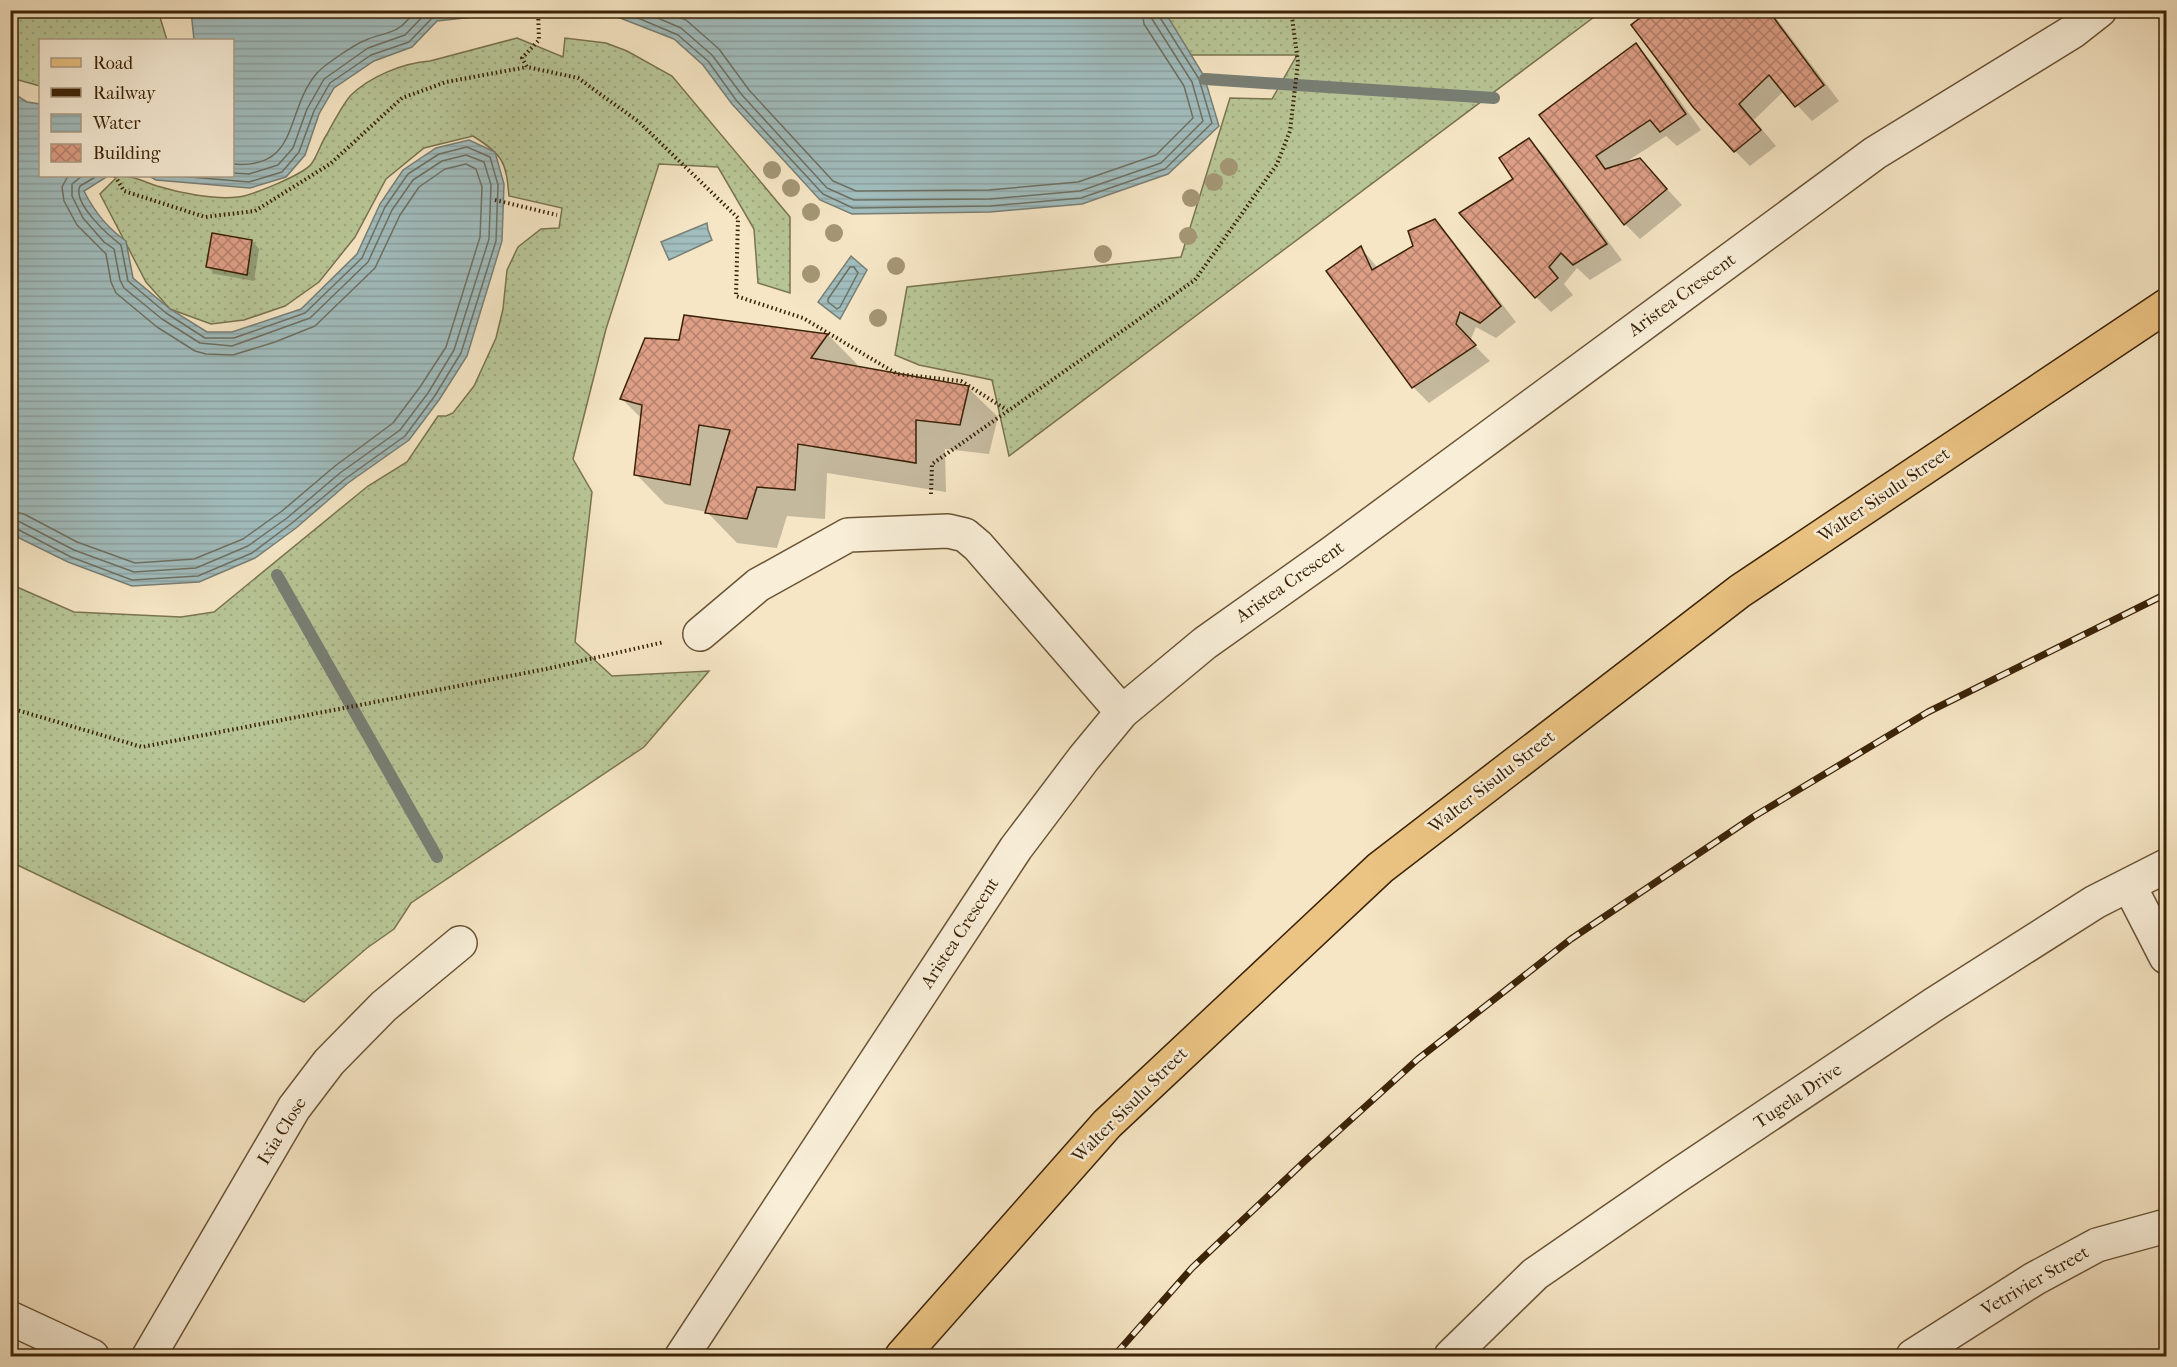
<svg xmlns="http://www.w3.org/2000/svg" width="2177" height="1367" font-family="'IM FELL French Canon',serif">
  <defs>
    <pattern id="grass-dots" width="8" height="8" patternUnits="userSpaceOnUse" patternTransform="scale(1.5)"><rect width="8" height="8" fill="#b8c697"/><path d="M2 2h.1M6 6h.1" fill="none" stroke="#9faa81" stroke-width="1.8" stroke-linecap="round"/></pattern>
    <pattern id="water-rules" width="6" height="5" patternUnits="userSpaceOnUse" patternTransform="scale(1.5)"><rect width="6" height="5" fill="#a1bdbe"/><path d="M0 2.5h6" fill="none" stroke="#8ca2a2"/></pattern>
    <pattern id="building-cross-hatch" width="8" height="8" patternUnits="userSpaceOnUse" patternTransform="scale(1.5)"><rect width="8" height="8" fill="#de9f87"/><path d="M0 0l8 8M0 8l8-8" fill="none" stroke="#b5816c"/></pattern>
  </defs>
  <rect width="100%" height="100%" fill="#f6e6c5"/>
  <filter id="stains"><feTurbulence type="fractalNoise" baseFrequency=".00333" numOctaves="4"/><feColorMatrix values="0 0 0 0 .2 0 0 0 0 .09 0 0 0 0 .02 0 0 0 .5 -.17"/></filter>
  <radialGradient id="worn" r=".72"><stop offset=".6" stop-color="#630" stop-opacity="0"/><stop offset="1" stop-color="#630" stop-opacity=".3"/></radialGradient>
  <path fill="url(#grass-dots)" stroke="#7a744f" stroke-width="1.5" d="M 10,11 L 158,11 L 167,40 L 40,40 L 40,86 L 11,78 Z
    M 1156,11 L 1602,11 L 1009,456 L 992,380 L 919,365 L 895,355 L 907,287 L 1181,257 L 1230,98 L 1272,99 L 1297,55 L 1191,55 Z
    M 517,38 L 563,57 L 565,38 L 606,43 L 627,51 L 672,76 L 790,217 L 790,293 L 758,283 L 754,229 L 718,167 L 659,164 L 606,329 L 573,459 L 592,492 L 575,642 L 612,676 L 709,671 L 644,747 L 411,903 L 394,929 L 367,948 L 304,1002 L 11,862 L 10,584 L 74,612 L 181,617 L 214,612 L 368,486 L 407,462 L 438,416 L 446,416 L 453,413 L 474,386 L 496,338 L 503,309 L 507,270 L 518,247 L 541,229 L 559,228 L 562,208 L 509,196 C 506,161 503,155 473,136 L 424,148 L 386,179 L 355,237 L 319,282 L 285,306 L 244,320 L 211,324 L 170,309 L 146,282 L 100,194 L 118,176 C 135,176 142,181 157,186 C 180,193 215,200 238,197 C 253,195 305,174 312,163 C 318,154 321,143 327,134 C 333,123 343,104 351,95 C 371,76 403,63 430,61 Z"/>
  <path fill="url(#water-rules)" stroke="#787f75" stroke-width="1.5" d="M 191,11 L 191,10 L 529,11 L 437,21 L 412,47 L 374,61 L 334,88 L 319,114 L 305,155 L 286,177 L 250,188 L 156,180 L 149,176 L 232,176 L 232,40 L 194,40 Z
    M 602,11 L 1162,11 L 1168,17 L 1204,76 L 1219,126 L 1168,174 L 1082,204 L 990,212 L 852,214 L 820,200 L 732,104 L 703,65 L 674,39 Z
    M 11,92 L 27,102 L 40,104 L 40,176 L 108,176 L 84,191 C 94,211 107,228 126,241 L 133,278 L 170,309 L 207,332 L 232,332 L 301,309 L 357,254 L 380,204 L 403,170 L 436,148 L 469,140 L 495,152 L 504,184 L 502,241 L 467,356 L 439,400 L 409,440 L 348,483 L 296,528 L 255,558 L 199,582 L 132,586 L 68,562 L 11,534 Z
    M 707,223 L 708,230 L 712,240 L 669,260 L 661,242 Z
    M 851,256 L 867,270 L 840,319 L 818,302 Z"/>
  <path fill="#0003" d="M 1653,10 L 1770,10 L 1839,101 L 1812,121 L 1784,91 L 1754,120 L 1776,146 L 1750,166 L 1735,151 Z
    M 1636,45 L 1651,61 L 1701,130 L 1677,146 L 1666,136 L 1623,164 L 1640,160 L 1682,205 L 1640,239 L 1625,224 L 1542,116 Z
    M 1529,140 L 1544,155 L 1622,260 L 1590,280 L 1577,268 L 1564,284 L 1573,295 L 1551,312 L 1536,297 L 1516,180 Z
    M 1434,221 L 1450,237 L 1516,322 L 1496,338 L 1476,327 L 1470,341 L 1490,361 L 1429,403 L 1413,387 L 1361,248 L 1378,268 L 1415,247 Z
    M 252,241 L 259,249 L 254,281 L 215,274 L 207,266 Z
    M 685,317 L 828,335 L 857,364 L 855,368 L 968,388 L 998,417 L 989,454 L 945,449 L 946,492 L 827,473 L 825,519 L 787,516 L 777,548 L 737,543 L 707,512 L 665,504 L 636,474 L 642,419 L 622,399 L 680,342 Z"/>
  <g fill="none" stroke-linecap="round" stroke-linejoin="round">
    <path stroke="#6e7062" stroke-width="1.5" d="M 619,10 L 678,35 L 708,61 L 736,100 L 823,194 L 853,208 L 990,206 L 1081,198 L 1165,169 L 1212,123 L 1199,79 L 1159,16 L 1158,10
      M 639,10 L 681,28 L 712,55 L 742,95 L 827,188 L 854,200 L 990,199 L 1080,191 L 1161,163 L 1203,121 L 1192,82 L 1152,19 L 1151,10
      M 663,10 L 686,20 L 719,49 L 749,90 L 833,181 L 856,191 L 989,190 L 1078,182 L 1156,155 L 1193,118 L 1184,86 L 1144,24 L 1142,10
      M 232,164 C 301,170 284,111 317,73 C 324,65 355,44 366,40 C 376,35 391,34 400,27 C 406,23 411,16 416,10
      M 232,173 L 249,174 L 278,165 L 293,148 L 307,109 L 324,79 L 368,48 L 405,35 L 429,10
      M 178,176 L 249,182 L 282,172 L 299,152 L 314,111 L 330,83 L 371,55 L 409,42 L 434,16 L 475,10
      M 850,267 L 854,267 L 858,273 L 840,307 L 837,309 L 828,302 L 828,299 Z
      M 10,511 L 24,514 L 77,542 L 135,563 L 194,559 L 243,539 L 282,511 L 335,466 L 393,423 L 420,387 L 446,347 L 480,237 L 482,187 L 476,169 L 466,164 L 445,169 L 419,187 L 400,215 L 375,268 L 315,326 L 275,342 L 233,355 L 206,354 L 195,351 L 157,327 L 116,293 L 111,282 L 106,254 L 77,225 L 64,201 L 62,187 L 68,176
      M 10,520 L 20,522 L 74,550 L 134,572 L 196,568 L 248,546 L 287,518 L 340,473 L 400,430 L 428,393 L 454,350 L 489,239 L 491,185 L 484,162 L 466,155 L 442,161 L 413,180 L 392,210 L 368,262 L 310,318 L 232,346 L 200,343 L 162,319 L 124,288 L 120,280 L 114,249 L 104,242 L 83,218 L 72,196 L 72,184 L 82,176
      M 10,528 L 17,529 L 71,557 L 132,580 L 198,576 L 252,553 L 292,523 L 345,479 L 405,436 L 434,397 L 461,353 L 496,241 L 498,185 L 490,157 L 467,147 L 439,154 L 408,174 L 385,207 L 362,258 L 305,313 L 234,338 L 205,338 L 166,313 L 128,281 L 121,245 C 108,235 72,203 80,186 L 97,176"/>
    <path stroke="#787f75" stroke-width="12" d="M 1205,79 L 1494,98
      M 277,575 L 437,857"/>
  </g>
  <path fill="url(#building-cross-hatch)" stroke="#3b2307" stroke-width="1.5" d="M 1650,10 L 1768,10 L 1824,85 L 1795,107 L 1769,75 L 1739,104 L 1761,130 L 1734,152 L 1693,107 L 1631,25 Z
    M 1636,43 L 1686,114 L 1660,132 L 1650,120 L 1596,156 L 1605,169 L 1640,158 L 1667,189 L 1624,225 L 1539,115 Z
    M 1529,138 L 1607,244 L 1573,265 L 1561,253 L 1549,267 L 1558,278 L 1535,298 L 1459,213 L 1513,179 L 1499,158 Z
    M 1435,219 L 1501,306 L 1480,323 L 1460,312 L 1456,324 L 1476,345 L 1412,388 L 1326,271 L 1361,246 L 1372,270 L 1413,246 L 1408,231 Z
    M 212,233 L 252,240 L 247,275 L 206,267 Z
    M 684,315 L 828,334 L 811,358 L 969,386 L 960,425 L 916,420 L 916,463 L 798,444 L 795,490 L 757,487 L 747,519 L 705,513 L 730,430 L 699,425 L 690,485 L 634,475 L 642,405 L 620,399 L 645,338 L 679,340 Z"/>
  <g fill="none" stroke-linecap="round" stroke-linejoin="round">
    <defs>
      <path id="minor" d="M 700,634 L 758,585 L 848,535 L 948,531 L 965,535 L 978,546 L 1122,712
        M 2129,885 L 2166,957
        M 10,1318 L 92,1356
        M 149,1356 L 294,1108 L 329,1062 L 384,1006 L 460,943
        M 682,1356 L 1016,848 L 1084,758 L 1122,712 L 1205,643 L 1332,553 L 1875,153 L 2072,32 L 2100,10
        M 1451,1356 L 1535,1274 L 1674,1178 L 1933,1005 L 2095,902 L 2166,866
        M 1913,1356 L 2034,1279 L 2097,1245 L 2166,1226"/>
      <path id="major" d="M 902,1356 L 1107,1124 L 1380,868 L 1740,591 L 2166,306"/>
    </defs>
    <use href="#minor" stroke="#6a5436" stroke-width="36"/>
    <use href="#major" stroke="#3b2307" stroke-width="36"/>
    <path stroke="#3b2307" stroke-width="4" stroke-dasharray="1.5 3" stroke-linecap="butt" d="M 538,10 L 539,40 L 522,58 L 527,67 L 578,78 L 639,122 L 738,218 L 736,296 L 803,318 L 897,374 L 961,381 L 1007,410
      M 115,176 L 124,191 L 205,217 L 255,211 L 330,164 L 402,98 L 446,82 L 527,67
      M 495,200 L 557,215
      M 931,494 L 932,464 L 1195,280 L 1277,164 L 1290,131 L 1298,62 L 1291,10
      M 10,708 L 142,747 L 546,669 L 664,642"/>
    <use href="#minor" stroke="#f9efd9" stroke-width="33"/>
    <use href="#major" stroke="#ebc382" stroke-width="33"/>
    <defs>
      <path id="rail" d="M 1114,1356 L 1192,1268 L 1305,1161 L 1418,1059 L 1571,939 L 1753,817 L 1928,712 L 2166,594"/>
    </defs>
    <use href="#rail" stroke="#3b2307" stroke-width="7"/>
    <use href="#rail" stroke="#f9efd9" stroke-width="4.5" stroke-dasharray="14" stroke-linecap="butt"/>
  </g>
  <g fill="#a49674">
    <circle cx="1229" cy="167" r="9"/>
    <circle cx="772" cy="170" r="9"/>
    <circle cx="1214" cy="182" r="9"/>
    <circle cx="791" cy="188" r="9"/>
    <circle cx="1191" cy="198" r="9"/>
    <circle cx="811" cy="212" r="9"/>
    <circle cx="834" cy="233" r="9"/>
    <circle cx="1188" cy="236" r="9"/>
    <circle cx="1103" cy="254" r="9"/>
    <circle cx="896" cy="266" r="9"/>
    <circle cx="811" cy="274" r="9"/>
    <circle cx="878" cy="318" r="9"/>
  </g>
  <g text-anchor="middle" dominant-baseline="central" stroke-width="5" stroke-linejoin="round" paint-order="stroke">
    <g font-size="18" fill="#3b2307" stroke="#f9efd9">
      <text transform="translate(1682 295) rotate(-36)">Aristea Crescent</text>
      <text transform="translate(1884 495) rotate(-34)">Walter Sisulu Street</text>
      <text transform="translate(1290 582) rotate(-35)">Aristea Crescent</text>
      <text transform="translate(1492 782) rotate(-38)">Walter Sisulu Street</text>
      <text transform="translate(960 933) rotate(-57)">Aristea Crescent</text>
      <text transform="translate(1798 1096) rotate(-34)">Tugela Drive</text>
      <text transform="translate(1130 1105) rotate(-45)">Walter Sisulu Street</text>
      <text transform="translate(282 1131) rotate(-58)">Ixia Close</text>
      <text transform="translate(2035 1281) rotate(-30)">Vetrivier Street</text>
    </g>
  </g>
  <rect width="2177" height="1367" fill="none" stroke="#f6e6c5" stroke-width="36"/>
  <rect x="12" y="12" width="2153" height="1343" fill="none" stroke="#3b2307" stroke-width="3"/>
  <rect x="18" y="18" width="2141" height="1331" fill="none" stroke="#3b2307" stroke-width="1.5"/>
  <rect x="39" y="39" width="195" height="138" fill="#f9efd9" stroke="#ad9d85" stroke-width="1.5"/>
  <rect x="51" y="58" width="30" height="9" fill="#ebc382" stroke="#ad9d85" stroke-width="1.5"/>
  <text x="93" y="69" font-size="18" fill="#3b2307">Road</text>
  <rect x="51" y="88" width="30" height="9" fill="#3b2307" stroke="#ad9d85" stroke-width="1.5"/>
  <text x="93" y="99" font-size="18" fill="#3b2307">Railway</text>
  <rect x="51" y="114" width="30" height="18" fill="url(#water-rules)" stroke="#ad9d85" stroke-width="1.5"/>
  <text x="93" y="129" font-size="18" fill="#3b2307">Water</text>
  <rect x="51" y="144" width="30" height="18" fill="url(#building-cross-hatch)" stroke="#ad9d85" stroke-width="1.5"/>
  <text x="93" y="159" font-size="18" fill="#3b2307">Building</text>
  <rect width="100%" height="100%" filter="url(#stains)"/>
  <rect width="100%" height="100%" fill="url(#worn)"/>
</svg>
